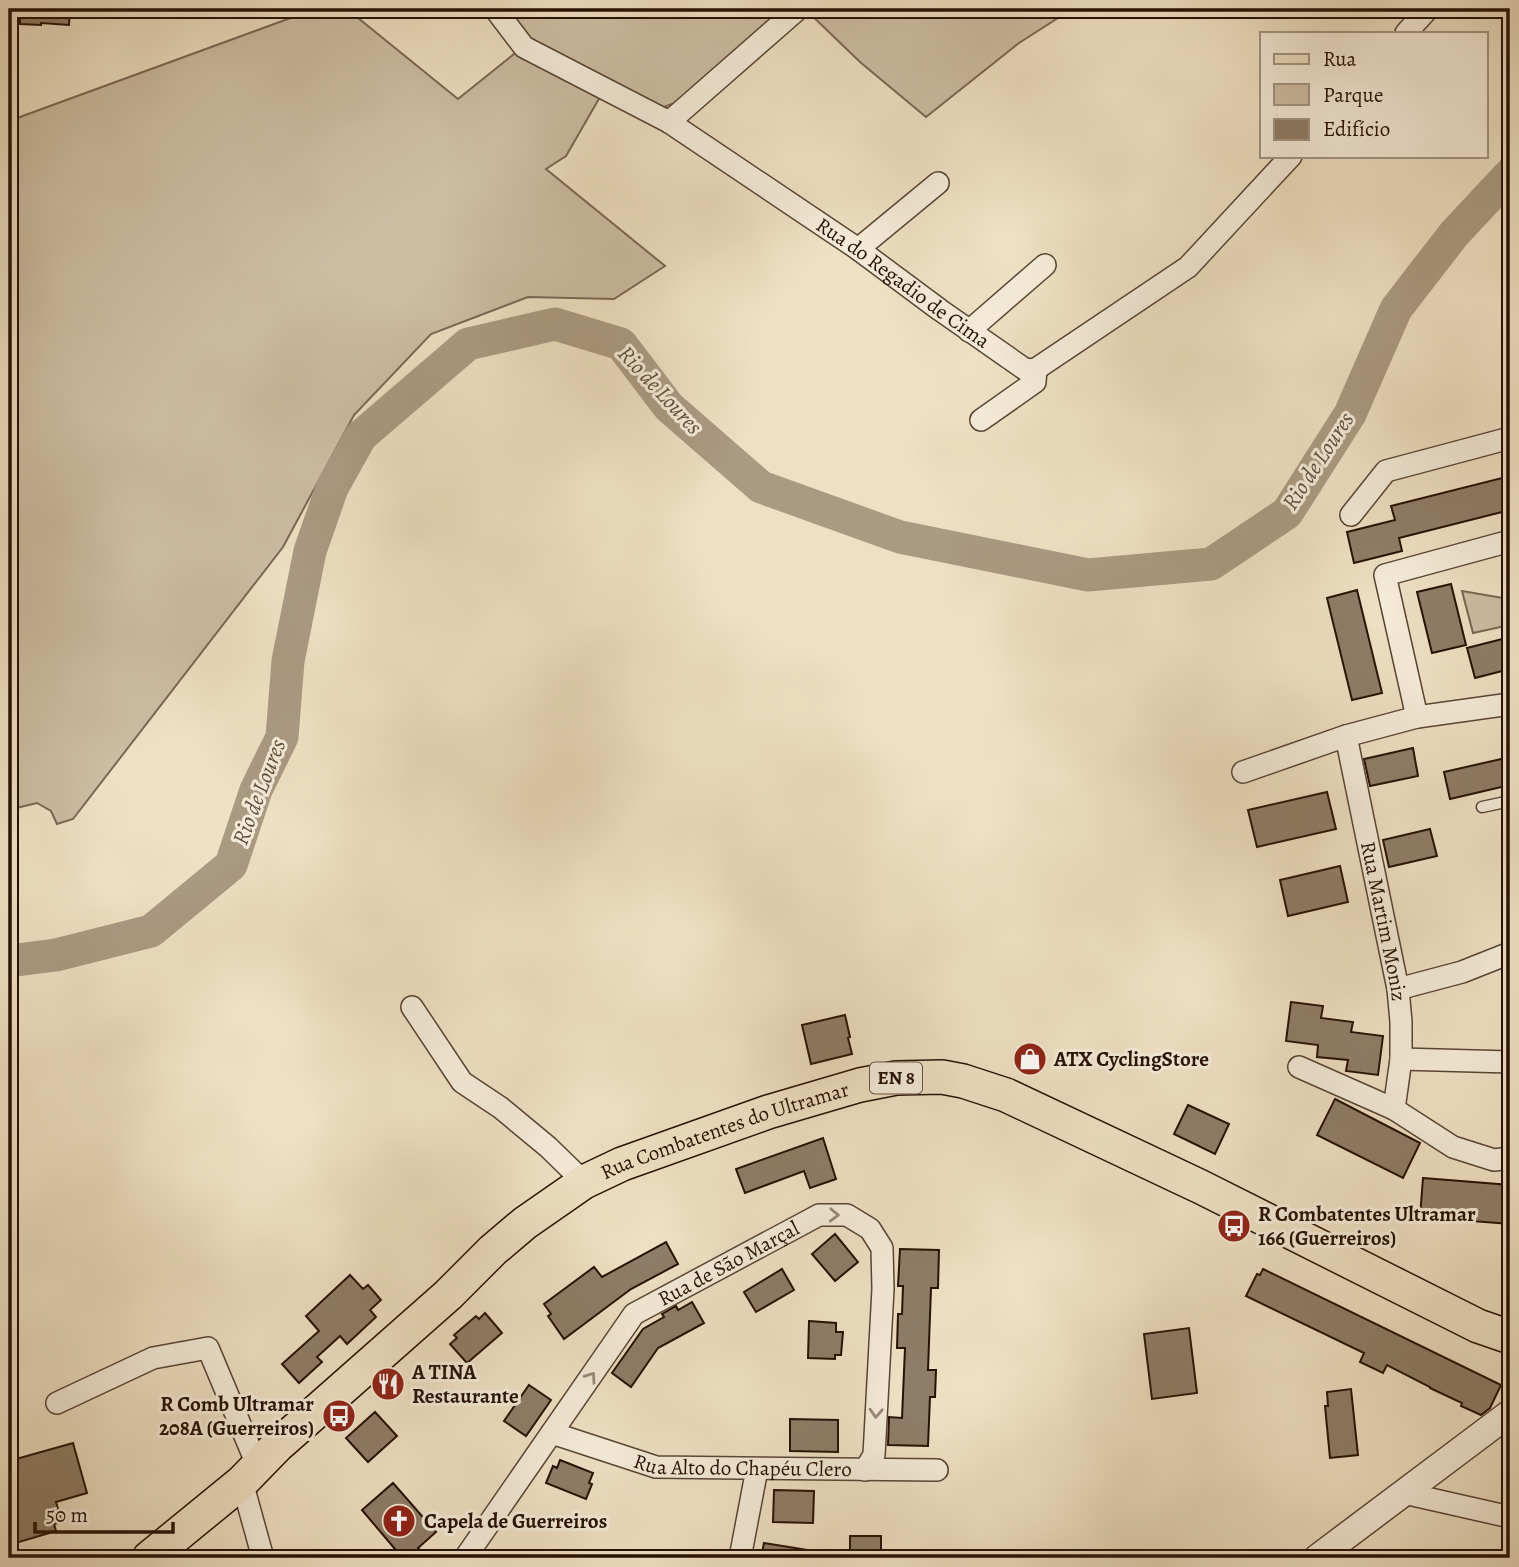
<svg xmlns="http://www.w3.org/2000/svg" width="1519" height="1567" font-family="Alegreya,serif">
  <rect width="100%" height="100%" fill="#eee0c3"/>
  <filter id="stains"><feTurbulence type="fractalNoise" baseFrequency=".00286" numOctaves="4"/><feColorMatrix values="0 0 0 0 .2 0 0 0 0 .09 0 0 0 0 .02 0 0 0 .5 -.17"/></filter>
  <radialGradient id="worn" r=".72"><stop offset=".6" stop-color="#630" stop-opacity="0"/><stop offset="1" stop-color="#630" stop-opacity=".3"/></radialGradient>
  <path fill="#ccbda3" stroke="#796754" stroke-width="2" d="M 315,9 L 347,9 L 458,99 L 519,50 L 498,9 L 783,9 L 680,101 L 656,110 L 600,97 L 566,156 L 546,169 L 665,266 L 614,299 L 528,297 L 431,334 L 354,415 L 283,547 L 73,819 L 57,824 L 51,811 L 37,803 L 12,809 L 9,813 L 9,121 Z
    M 805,9 L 1072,9 L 1019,43 L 926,117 L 860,62 Z
    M 1462,591 L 1509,599 L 1510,625 L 1473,633 Z"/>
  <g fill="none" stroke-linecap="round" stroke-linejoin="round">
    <path stroke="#aa9a82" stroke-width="33" d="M 9,961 L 56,955 L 151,931 L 231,865 L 256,790 L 282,737 L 288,661 L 310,551 L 332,488 L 361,436 L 468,344 L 555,324 L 621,344 L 669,407 L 761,487 L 900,537 L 1088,575 L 1211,564 L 1287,513 L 1350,414 L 1396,309 L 1454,234 L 1510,174"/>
  </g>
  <path fill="#8e7d67" stroke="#261104" stroke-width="2" d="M 20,9 L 70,9 L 69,25 L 41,23 L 41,25 L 20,24 Z
    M 1510,476 L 1510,510 L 1399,538 L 1402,551 L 1354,563 L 1347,532 L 1395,520 L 1391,506 Z
    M 1451,584 L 1466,645 L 1432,653 L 1417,592 Z
    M 1357,590 L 1382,693 L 1352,700 L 1327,598 Z
    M 1510,637 L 1510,669 L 1475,678 L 1467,648 Z
    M 1413,748 L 1418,776 L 1370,786 L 1364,759 Z
    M 1510,757 L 1510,785 L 1450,799 L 1444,772 Z
    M 1327,792 L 1336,829 L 1257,847 L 1248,810 Z
    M 1430,829 L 1437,856 L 1389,867 L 1383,840 Z
    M 1340,866 L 1348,902 L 1288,916 L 1280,880 Z
    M 1291,1002 L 1323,1006 L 1321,1018 L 1353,1022 L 1351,1032 L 1383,1036 L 1378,1075 L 1346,1071 L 1348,1060 L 1317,1057 L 1318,1045 L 1286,1041 Z
    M 845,1015 L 850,1037 L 848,1038 L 852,1054 L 811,1064 L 802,1025 Z
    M 1335,1099 L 1420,1143 L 1403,1178 L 1317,1135 Z
    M 1188,1105 L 1229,1124 L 1215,1154 L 1174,1134 Z
    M 823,1138 L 836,1179 L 810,1188 L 804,1171 L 745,1193 L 736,1169 Z
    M 1423,1178 L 1510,1185 L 1510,1224 L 1420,1217 Z
    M 835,1234 L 858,1262 L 835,1281 L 812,1254 Z
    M 666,1242 L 678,1264 L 631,1289 L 564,1339 L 548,1316 L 551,1314 L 544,1304 L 594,1267 L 602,1277 Z
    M 900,1249 L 939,1250 L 938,1288 L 931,1288 L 928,1370 L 936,1370 L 935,1397 L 930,1397 L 928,1446 L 888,1445 L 889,1417 L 902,1418 L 905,1348 L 897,1348 L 898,1314 L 902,1314 L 903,1286 L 898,1286 Z
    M 782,1269 L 794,1290 L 756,1312 L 744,1292 Z
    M 1263,1269 L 1501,1385 L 1490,1408 L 1481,1415 L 1461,1406 L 1462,1403 L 1430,1388 L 1430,1387 L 1387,1365 L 1383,1373 L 1360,1362 L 1364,1353 L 1246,1296 L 1257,1274 L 1260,1275 Z
    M 350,1275 L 363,1289 L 368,1285 L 381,1300 L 370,1310 L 376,1317 L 347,1344 L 340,1336 L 317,1357 L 322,1362 L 299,1383 L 282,1364 L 319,1331 L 306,1316 Z
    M 692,1302 L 704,1323 L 658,1348 L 631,1387 L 612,1373 L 643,1329 L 664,1317 L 662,1314 L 676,1306 L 678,1310 Z
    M 485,1313 L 502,1333 L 467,1363 L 450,1344 L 457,1338 L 454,1335 L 476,1316 L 479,1319 Z
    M 809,1321 L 836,1323 L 836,1332 L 843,1332 L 841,1355 L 835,1355 L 835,1359 L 808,1358 Z
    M 1189,1328 L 1197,1393 L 1152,1399 L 1144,1334 Z
    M 529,1385 L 551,1400 L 526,1436 L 504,1421 Z
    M 1351,1389 L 1358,1455 L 1330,1458 L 1325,1406 L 1328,1406 L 1327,1392 Z
    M 375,1412 L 397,1436 L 368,1462 L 346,1438 Z
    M 790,1419 L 838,1420 L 838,1452 L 790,1451 Z
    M 73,1443 L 87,1493 L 56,1502 L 62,1522 L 54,1524 L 56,1531 L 9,1545 L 9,1461 Z
    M 560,1460 L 593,1473 L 589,1483 L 592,1484 L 586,1499 L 546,1483 L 553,1466 L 557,1468 Z
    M 393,1483 L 436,1532 L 418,1548 L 427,1558 L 385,1558 L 395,1549 L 362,1510 Z
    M 774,1490 L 814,1491 L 813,1523 L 773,1522 Z
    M 850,1536 L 881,1536 L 881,1558 L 850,1558 Z
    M 764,1543 L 808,1550 L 807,1558 L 761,1558 Z"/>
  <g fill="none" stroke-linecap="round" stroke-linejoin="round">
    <defs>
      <path id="service" d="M 1482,807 L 1510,801"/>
      <g id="minor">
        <path id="s1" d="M 495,9 L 524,47 L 669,122 L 858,249 L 940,310 L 1026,370 L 1036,369 L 1188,267 L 1291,156"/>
        <path d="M 1406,33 L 1428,9"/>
        <path d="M 669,122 L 798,9"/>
        <path d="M 858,249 L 938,183"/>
        <path d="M 969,331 L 1045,265"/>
        <path d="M 981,420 L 1035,382 L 1036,369"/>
        <path d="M 1351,515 L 1386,471 L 1510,438"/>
        <path d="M 1417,717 L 1385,575 L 1510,541"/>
        <path id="s2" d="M 1346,736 L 1398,989 L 1401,1022 L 1401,1059 L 1394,1109"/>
        <path d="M 1243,772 L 1346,736 L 1417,717 L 1510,704"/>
        <path d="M 1398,989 L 1462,972 L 1510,953"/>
        <path d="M 412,1007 L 462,1082 L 501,1108 L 548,1147 L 584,1182"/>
        <path d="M 1401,1059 L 1510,1062"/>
        <path d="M 1299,1067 L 1394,1109 L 1453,1147 L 1494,1160 L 1510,1158"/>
        <path d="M 57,1403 L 153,1358 L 208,1348 L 258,1467"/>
        <path id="s3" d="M 552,1433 L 656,1467 L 937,1470"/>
        <path d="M 242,1482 L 263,1558"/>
        <path d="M 1404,1493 L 1510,1517"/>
        <path id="s4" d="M 465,1558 L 634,1314 L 819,1215 L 847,1215 L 870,1229 L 882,1248 L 883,1289 L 874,1455 L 865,1470"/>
        <path d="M 740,1558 L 757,1469"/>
      </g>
      <path id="tertiary" d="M 1317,1558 L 1510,1413"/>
      <g id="primary">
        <path id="s5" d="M 149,1558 L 242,1482 L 277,1446 L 448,1295 L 493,1250 L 525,1223 L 584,1182 L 622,1164 L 768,1112 L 860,1085 L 896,1078 L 942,1077 L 963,1081 L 1006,1095 L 1201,1187 L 1478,1326 L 1510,1337"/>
      </g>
    </defs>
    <use href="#service" stroke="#584534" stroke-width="13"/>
    <use href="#minor" stroke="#584534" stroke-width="24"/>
    <use href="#tertiary" stroke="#584534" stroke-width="29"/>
    <use href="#primary" stroke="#261104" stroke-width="36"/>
    <use href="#service" stroke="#f4ebd8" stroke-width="10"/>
    <use href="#minor" stroke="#f4ebd8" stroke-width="21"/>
    <use href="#tertiary" stroke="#f4ebd8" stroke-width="26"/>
    <use href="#primary" stroke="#eee0c3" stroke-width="33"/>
  </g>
  <defs><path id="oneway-chevron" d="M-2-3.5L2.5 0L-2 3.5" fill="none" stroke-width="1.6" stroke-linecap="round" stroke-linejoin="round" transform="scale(1.75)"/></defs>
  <g stroke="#978979">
    <use href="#oneway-chevron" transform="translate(834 1215) rotate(2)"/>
    <use href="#oneway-chevron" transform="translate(591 1377) rotate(-55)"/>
    <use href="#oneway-chevron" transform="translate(876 1413) rotate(93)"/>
  </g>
  <defs>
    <symbol id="shop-disc" viewBox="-11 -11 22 22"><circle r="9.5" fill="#8f2418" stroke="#f4ebd8"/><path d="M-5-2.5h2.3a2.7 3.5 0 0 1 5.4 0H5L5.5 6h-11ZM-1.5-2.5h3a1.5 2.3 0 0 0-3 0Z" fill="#fff"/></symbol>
    <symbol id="bus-disc" viewBox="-11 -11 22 22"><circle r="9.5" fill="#8f2418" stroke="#f4ebd8"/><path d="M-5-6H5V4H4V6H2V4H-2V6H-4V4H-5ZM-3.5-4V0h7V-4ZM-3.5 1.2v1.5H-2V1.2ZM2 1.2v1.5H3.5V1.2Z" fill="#fff"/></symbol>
    <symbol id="restaurant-disc" viewBox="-11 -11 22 22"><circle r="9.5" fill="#8f2418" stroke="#f4ebd8"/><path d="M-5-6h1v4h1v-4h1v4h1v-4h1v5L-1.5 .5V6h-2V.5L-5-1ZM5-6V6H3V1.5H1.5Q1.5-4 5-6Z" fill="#fff"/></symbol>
    <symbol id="church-disc" viewBox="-11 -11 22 22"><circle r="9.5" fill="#8f2418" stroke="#f4ebd8"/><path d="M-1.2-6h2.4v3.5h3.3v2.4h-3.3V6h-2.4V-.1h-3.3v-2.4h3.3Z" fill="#fff"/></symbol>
  </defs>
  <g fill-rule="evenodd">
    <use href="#shop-disc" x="1011" y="1040" width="38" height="38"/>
    <use href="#bus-disc" x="1215" y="1207" width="38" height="38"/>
    <use href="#restaurant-disc" x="369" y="1365" width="38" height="38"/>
    <use href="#bus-disc" x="320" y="1397" width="38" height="38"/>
    <use href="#church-disc" x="380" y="1502" width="38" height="38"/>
  </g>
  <g text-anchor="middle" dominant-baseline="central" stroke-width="6" stroke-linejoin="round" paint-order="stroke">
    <rect fill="#f4ebd8" stroke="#645244" stroke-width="2" x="870" y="1062.5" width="52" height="31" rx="5"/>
    <g font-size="19" font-weight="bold" fill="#261104">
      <text x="896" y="1078">EN 8</text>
    </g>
    <g font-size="21" fill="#261104" stroke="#f4ebd8">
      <text stroke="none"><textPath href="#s1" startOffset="495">Rua do Regadio de Cima</textPath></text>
      <text stroke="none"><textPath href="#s2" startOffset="189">Rua Martim Moniz</textPath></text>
      <text stroke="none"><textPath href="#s5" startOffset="726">Rua Combatentes do Ultramar</textPath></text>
      <text stroke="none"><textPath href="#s4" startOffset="404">Rua de São Marçal</textPath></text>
      <text stroke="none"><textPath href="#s3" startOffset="196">Rua Alto do Chapéu Clero</textPath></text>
    </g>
    <g font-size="21" font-weight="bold" fill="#261104" stroke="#f4ebd8" text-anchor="start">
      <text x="1054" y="1059">ATX CyclingStore</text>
      <text x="1258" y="1214">R Combatentes Ultramar<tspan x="1258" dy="24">166 (Guerreiros)</tspan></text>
      <text x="412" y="1372">A TINA<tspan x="412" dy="24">Restaurante</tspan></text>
      <text x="314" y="1404" text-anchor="end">R Comb Ultramar<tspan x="314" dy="24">208A (Guerreiros)</tspan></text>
      <text x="424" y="1521">Capela de Guerreiros</text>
    </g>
    <g font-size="23" font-style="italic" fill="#614f3d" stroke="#f4ebd8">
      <text transform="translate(660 390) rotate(47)">Rio de Loures</text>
      <text transform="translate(1318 461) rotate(-57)">Rio de Loures</text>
      <text transform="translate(259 792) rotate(-69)">Rio de Loures</text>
    </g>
  </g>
  <rect width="1519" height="1567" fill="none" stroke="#eee0c3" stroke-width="35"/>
  <rect x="10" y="10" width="1498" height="1546" fill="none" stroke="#261104" stroke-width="3.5"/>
  <rect x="18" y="18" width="1484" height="1532" fill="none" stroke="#261104" stroke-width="2"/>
  <rect x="1260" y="32" width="228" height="126" fill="#f4ebd8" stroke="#a29483" stroke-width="2"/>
  <rect x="1274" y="54" width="35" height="10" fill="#eee0c3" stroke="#a29483" stroke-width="2"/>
  <text x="1323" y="66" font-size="21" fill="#261104">Rua</text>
  <rect x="1274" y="84" width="35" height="21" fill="#ccbda3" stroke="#a29483" stroke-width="2"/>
  <text x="1323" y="102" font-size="21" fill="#261104">Parque</text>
  <rect x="1274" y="119" width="35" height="21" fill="#8e7d67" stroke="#a29483" stroke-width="2"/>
  <text x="1323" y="136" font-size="21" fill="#261104">Edifício</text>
  <path d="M35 1522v10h138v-10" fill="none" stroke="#261104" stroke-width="3.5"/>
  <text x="46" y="1522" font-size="21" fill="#261104" stroke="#f4ebd8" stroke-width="5" paint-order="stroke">50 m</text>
  <rect width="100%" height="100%" filter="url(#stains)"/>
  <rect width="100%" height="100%" fill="url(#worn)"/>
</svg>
